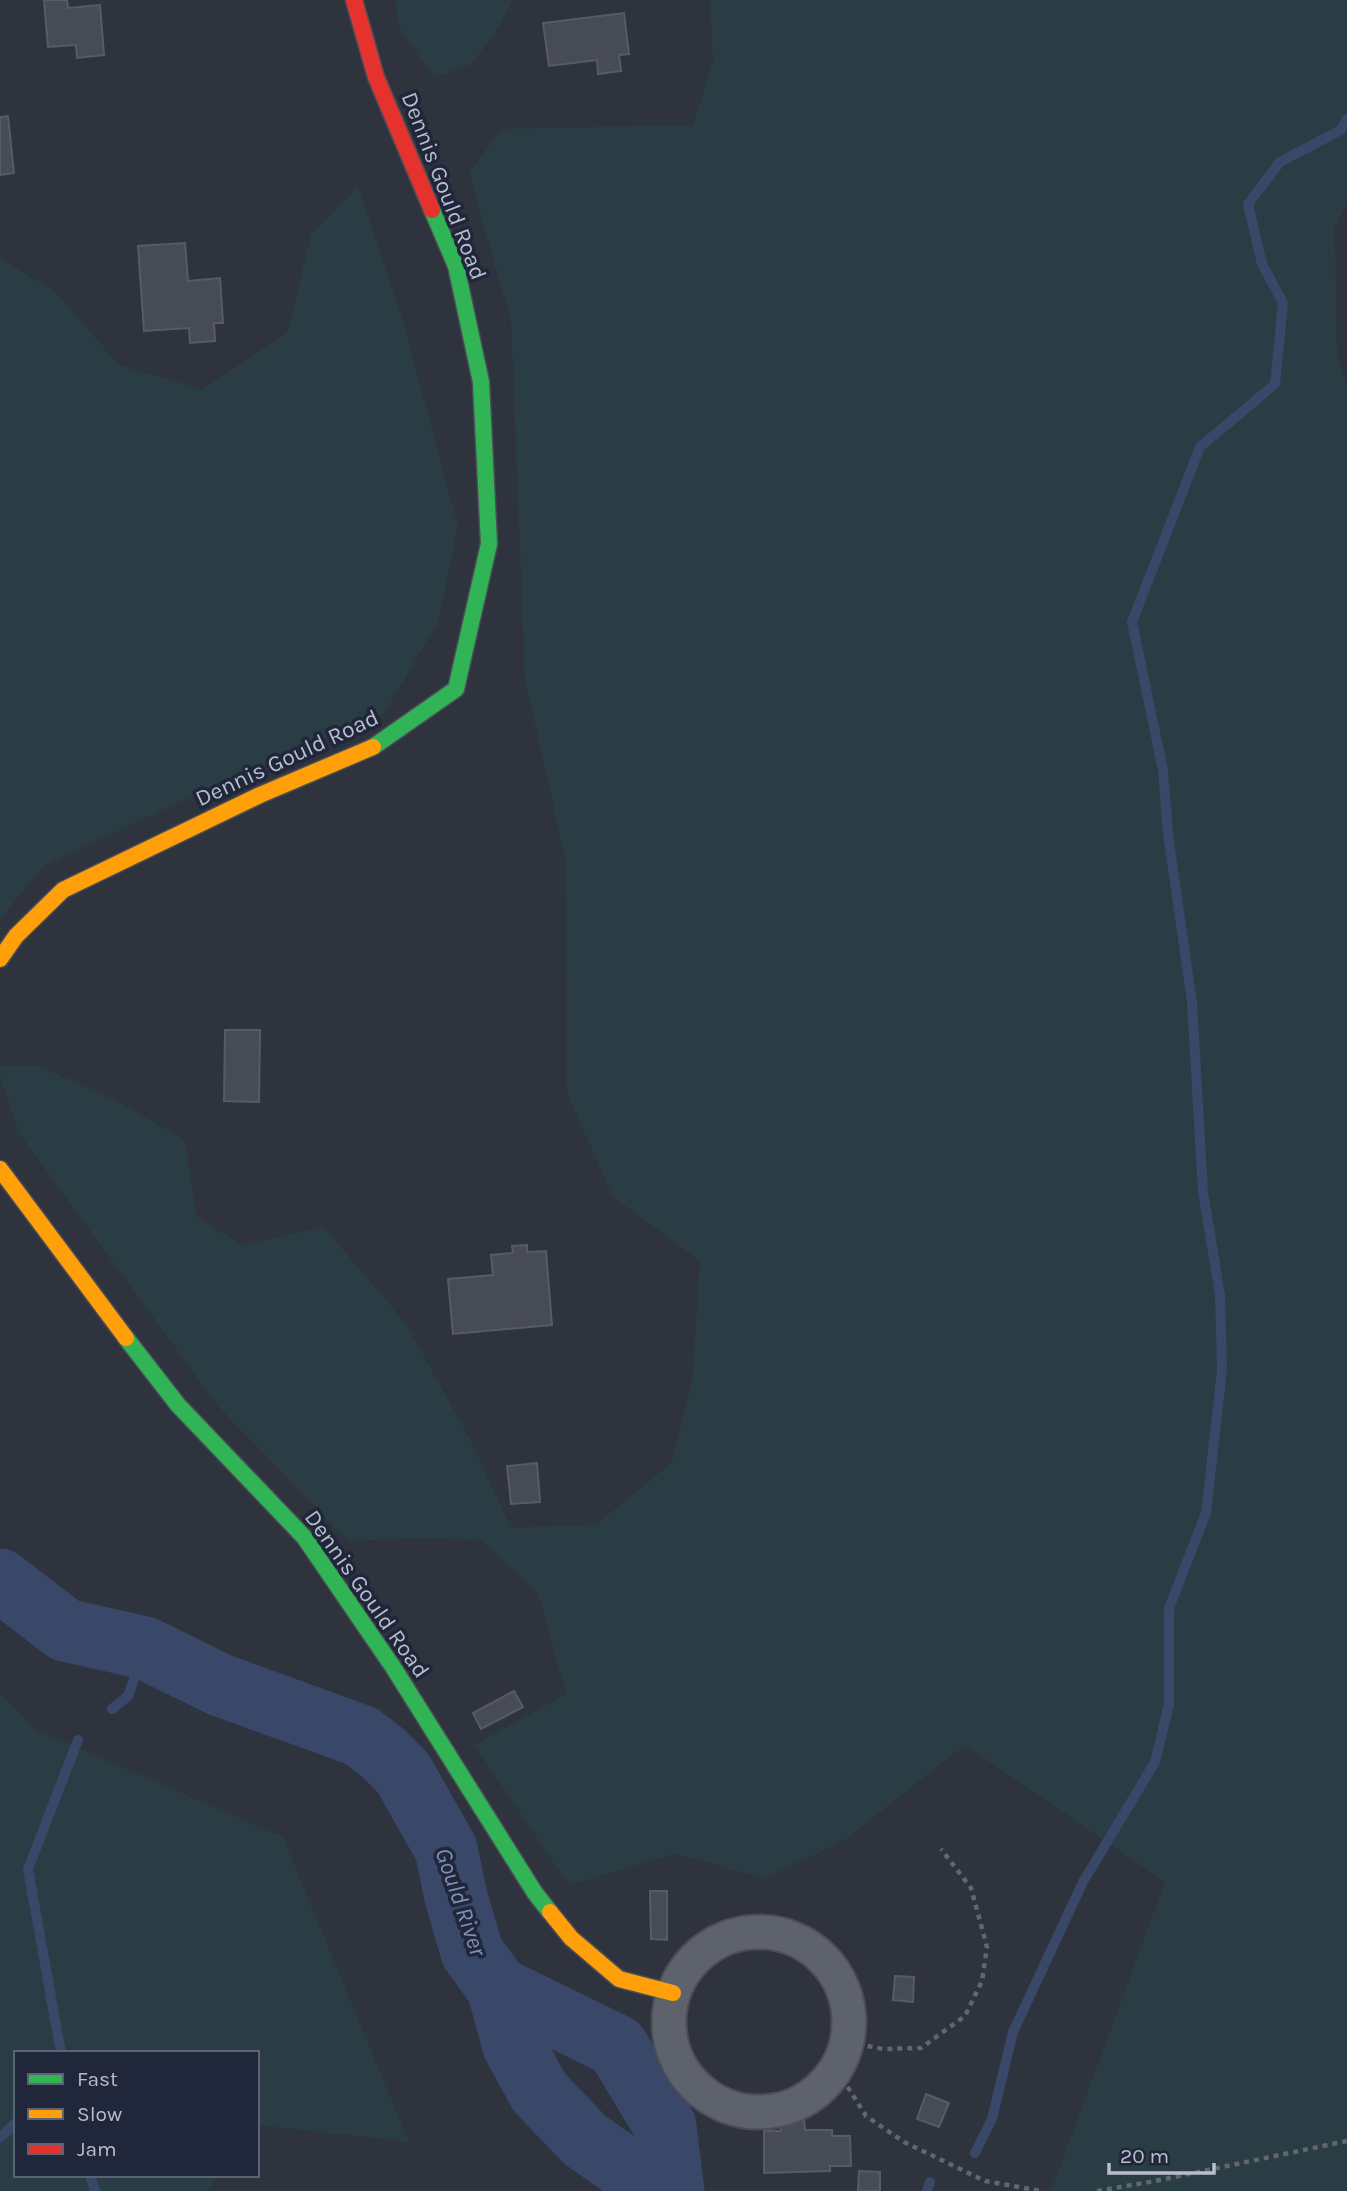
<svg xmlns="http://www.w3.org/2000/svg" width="1347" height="2191" font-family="Karla,sans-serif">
  <rect width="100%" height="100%" fill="#2e333e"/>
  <path fill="#2a3d45" d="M 395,0 L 513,0 L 494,35 L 471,64 L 434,78 L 399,27 Z
    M 710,0 L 1347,0 L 1347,204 L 1335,227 L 1337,355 L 1347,384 L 1347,2191 L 1051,2191 L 1165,1882 L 965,1745 L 842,1842 L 764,1878 L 675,1854 L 569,1885 L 474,1745 L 566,1694 L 538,1594 L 483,1541 L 429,1538 L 348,1541 L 217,1405 L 19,1133 L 0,1076 L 0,1066 L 40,1066 L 122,1104 L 185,1140 L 197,1217 L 242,1245 L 324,1227 L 406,1324 L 469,1437 L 511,1528 L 597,1524 L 672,1462 L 692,1382 L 700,1261 L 612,1196 L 567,1092 L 566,863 L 525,679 L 511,321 L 469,173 L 501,129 L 693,125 L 713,61 Z
    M 358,187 L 400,310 L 458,526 L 438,622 L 384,714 L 192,796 L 43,866 L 0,920 L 0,259 L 55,291 L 119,365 L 202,389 L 287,333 L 311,235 Z
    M 0,1692 L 34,1729 L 283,1837 L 409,2142 L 257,2125 L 257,2053 L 16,2053 L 16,2175 L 219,2175 L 208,2191 L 0,2191 Z"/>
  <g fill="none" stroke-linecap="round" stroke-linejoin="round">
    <path stroke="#394769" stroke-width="10" d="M 112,1709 L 128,1696 L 145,1648
      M 61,2053 L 28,1869 L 78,1740
      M 0,2138 L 16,2122
      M 975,2153 L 992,2119 L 1013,2032 L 1083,1882 L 1155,1762 L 1169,1704 L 1169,1608 L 1206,1513 L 1222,1370 L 1220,1295 L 1203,1192 L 1192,1002 L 1168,834 L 1163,770 L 1132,622 L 1200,447 L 1275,384 L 1283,303 L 1262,264 L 1248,204 L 1280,162 L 1341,130 L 1347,119
      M 90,2175 L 95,2191
      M 927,2191 L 930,2182"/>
    <path stroke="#394769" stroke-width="63" d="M 0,1580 L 65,1630 L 145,1648 L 220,1685 L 361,1736 L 383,1753 L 403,1773 L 446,1849 L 456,1897 L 472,1952 L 498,1988 L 617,2046 L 665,2126 L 673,2191
      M 498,1988 L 514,2046 L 539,2092 L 585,2140 L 658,2191"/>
  </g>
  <path fill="#474b54" stroke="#565b65" stroke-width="2" d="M 44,0 L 67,0 L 68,8 L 100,5 L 104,55 L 77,58 L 76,45 L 48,47 Z
    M 624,13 L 629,54 L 619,55 L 621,71 L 598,74 L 597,60 L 549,66 L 543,23 Z
    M 8,116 L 14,173 L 0,175 L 0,117 Z
    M 185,243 L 188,281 L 220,278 L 223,323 L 214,323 L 215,341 L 190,343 L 189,328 L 144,331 L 138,246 Z
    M 225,1030 L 260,1030 L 259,1102 L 224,1101 Z
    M 527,1245 L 527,1252 L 546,1251 L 552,1325 L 453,1334 L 448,1279 L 493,1275 L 491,1255 L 513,1253 L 512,1246 Z
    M 537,1463 L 540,1502 L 511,1504 L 507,1466 Z
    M 514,1691 L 523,1707 L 481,1729 L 473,1713 Z
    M 650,1891 L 667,1891 L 667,1940 L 651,1939 Z
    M 895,1976 L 914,1977 L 913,2002 L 893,2000 Z
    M 926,2094 L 949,2103 L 939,2127 L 917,2119 Z
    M 781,2118 L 804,2118 L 805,2130 L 832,2130 L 832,2136 L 850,2136 L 851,2166 L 830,2166 L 830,2171 L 764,2173 L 764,2131 L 781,2131 Z
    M 859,2171 L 880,2172 L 880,2191 L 858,2191 Z"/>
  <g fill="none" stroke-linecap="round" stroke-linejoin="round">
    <defs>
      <path id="street" d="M669 2022a90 90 0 1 1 180 0a90 90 0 1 1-180 0Z"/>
      <path id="fast" d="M 373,747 L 456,689 L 489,544 L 481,382 L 456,266 L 432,210
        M 126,1338 L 178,1405 L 304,1537 L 393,1667 L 535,1893 L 550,1912"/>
      <path id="slow" d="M 0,959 L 16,936 L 63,890 L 260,795 L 373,747
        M 0,1169 L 126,1338
        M 550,1912 L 571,1938 L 619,1979 L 673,1993"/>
      <path id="jam" d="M 354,0 L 376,77 L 432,210"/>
    </defs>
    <use href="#street" stroke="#4b4e56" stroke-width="37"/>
    <use href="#fast" stroke="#4b4e56" stroke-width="19"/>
    <use href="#slow" stroke="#4b4e56" stroke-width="19"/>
    <use href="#jam" stroke="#4b4e56" stroke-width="19"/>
    <path stroke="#61666f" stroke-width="4.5" stroke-dasharray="5 5" stroke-linecap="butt" d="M 848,2042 L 883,2049 L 921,2048 L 965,2016 L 982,1981 L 987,1947 L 971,1888 L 941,1849
      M 837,2070 L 866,2116 L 904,2142 L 985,2181 L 1041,2191
      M 1097,2191 L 1155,2181 L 1347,2141"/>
    <use href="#street" stroke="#5e626c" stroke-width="33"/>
    <use href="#fast" stroke="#30b455" stroke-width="16"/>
    <use href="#slow" stroke="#ff9f0a" stroke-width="16"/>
    <use href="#jam" stroke="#e5322d" stroke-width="16"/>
  </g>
  <g text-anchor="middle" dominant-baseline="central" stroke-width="7" stroke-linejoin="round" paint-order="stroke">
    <g font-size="23" fill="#b9bece" stroke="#20273a">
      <text transform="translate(444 186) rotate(69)">Dennis Gould Road</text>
      <text transform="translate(287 758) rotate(-25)">Dennis Gould Road</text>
      <text transform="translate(367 1594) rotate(55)">Dennis Gould Road</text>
    </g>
    <g font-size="24" font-style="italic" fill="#7f8fb6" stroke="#20273a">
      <text transform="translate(461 1902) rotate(71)">Gould River</text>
    </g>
  </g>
  <rect x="14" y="2051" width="245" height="126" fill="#20273a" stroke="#5d6375" stroke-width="2"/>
  <rect x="28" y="2074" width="35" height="10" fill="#30b455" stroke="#5d6375" stroke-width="2"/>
  <text x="77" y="2086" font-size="21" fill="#b9bece">Fast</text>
  <rect x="28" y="2109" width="35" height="10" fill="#ff9f0a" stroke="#5d6375" stroke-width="2"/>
  <text x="77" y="2121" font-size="21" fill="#b9bece">Slow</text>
  <rect x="28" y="2144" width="35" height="10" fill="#e5322d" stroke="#5d6375" stroke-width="2"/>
  <text x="77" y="2156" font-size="21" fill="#b9bece">Jam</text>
  <path d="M1109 2163v10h105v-10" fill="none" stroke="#b9bece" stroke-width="3.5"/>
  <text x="1120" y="2163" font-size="21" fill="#b9bece" stroke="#20273a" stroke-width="5" paint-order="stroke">20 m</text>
</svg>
